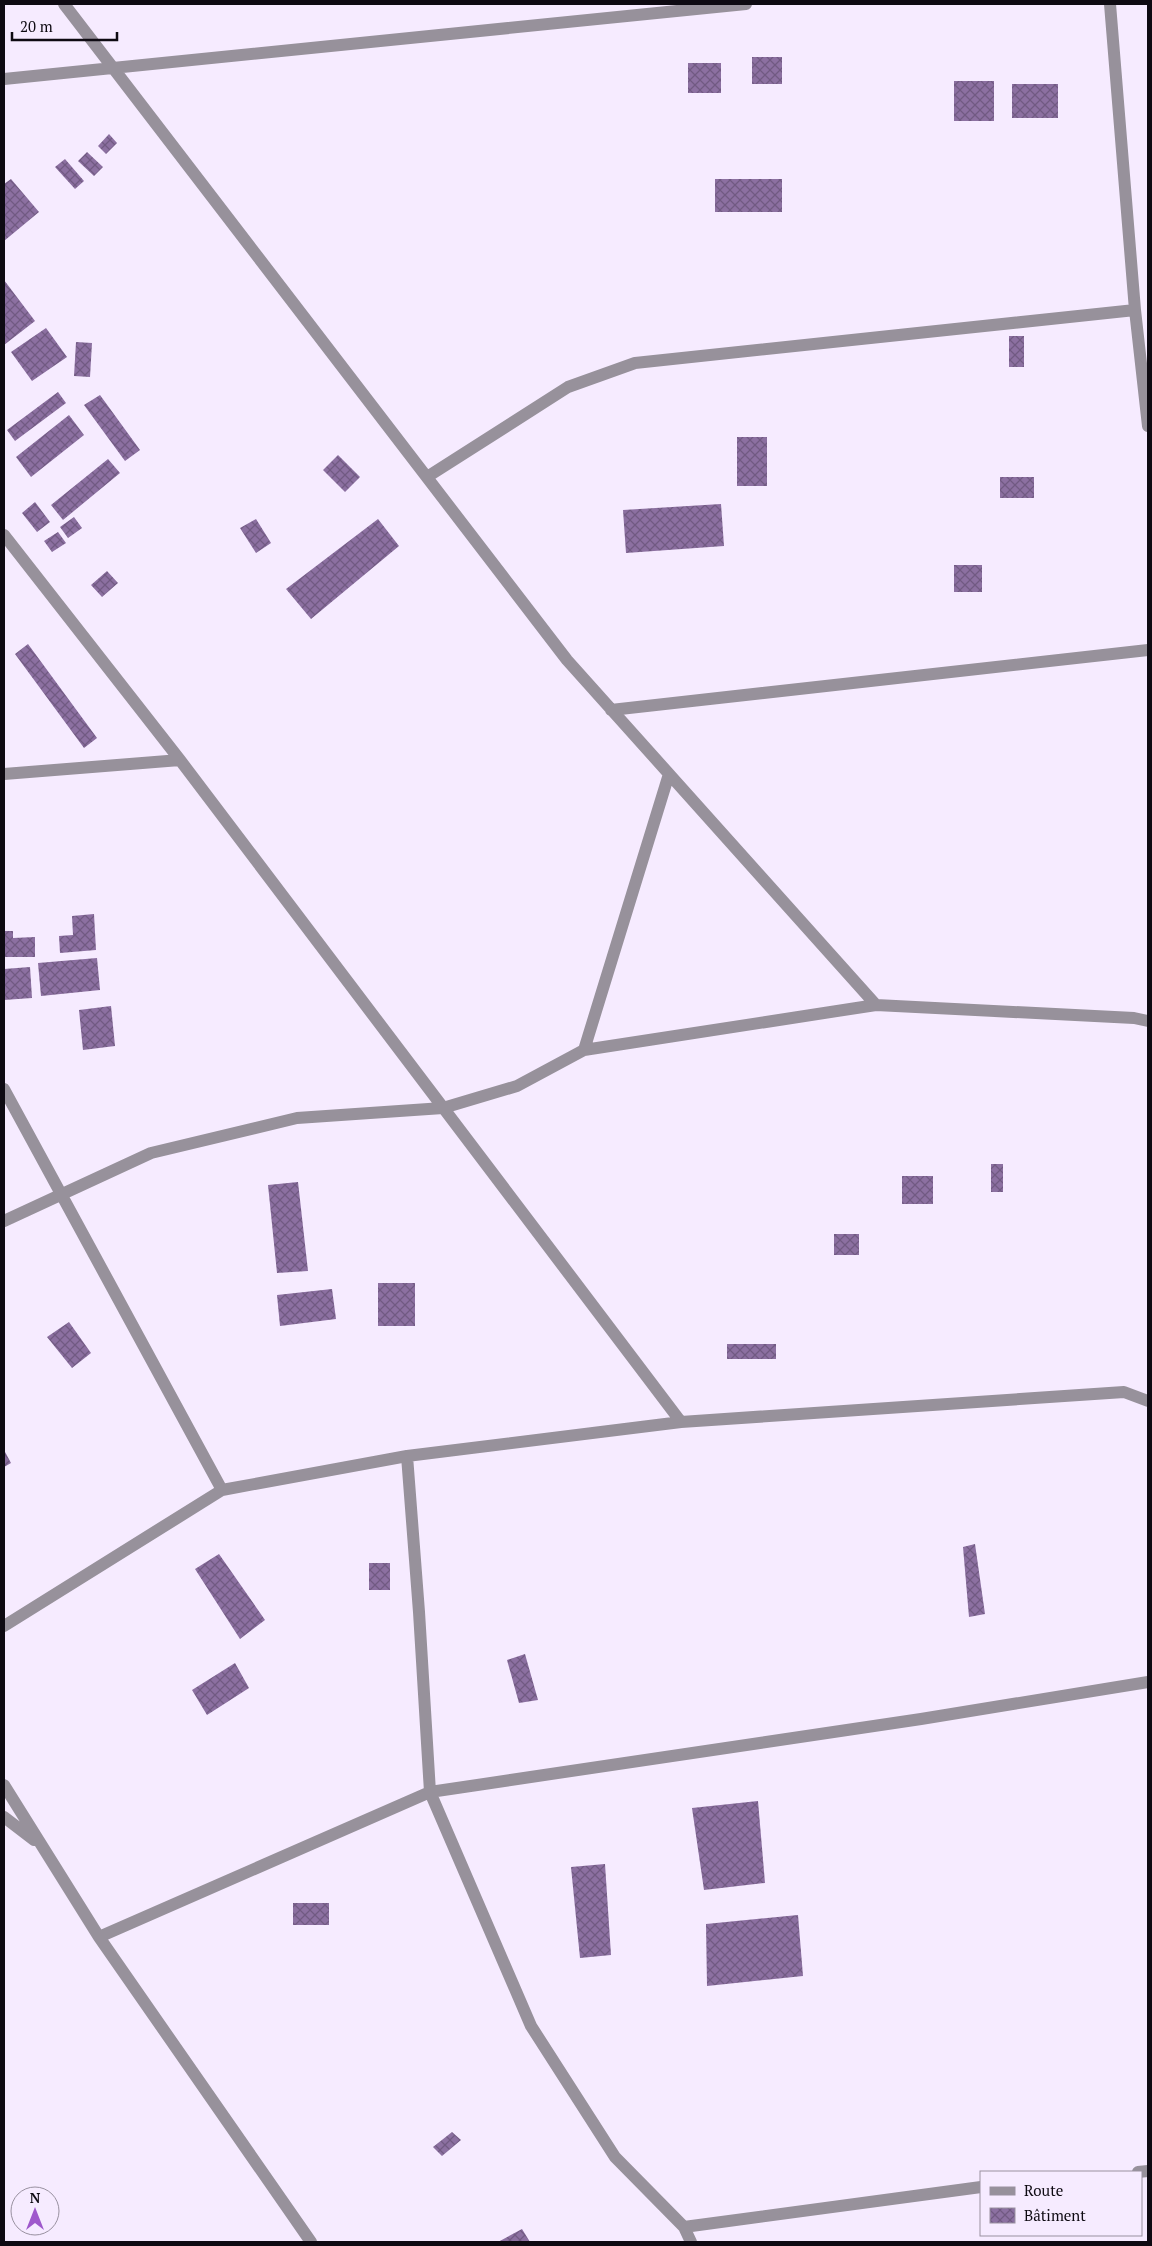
<svg xmlns="http://www.w3.org/2000/svg" width="1152" height="2246" font-family="'PT Serif',serif">
  <defs>
    <pattern id="building-cross-hatch" width="8" height="8" patternUnits="userSpaceOnUse" patternTransform="scale(1.25)"><rect width="8" height="8" fill="#8c70a1"/><path d="M0 0l8 8M0 8l8-8" fill="none" stroke="#715a82"/></pattern>
  </defs>
  <rect width="100%" height="100%" fill="#f6ebff"/>
  <path fill="url(#building-cross-hatch)" d="M 752,57 L 782,57 L 782,84 L 752,84 Z
    M 688,63 L 721,63 L 721,93 L 688,93 Z
    M 954,81 L 994,81 L 994,121 L 954,121 Z
    M 1012,84 L 1058,84 L 1058,118 L 1012,118 Z
    M 109,134 L 117,143 L 106,154 L 98,146 Z
    M 87,152 L 103,167 L 94,176 L 78,161 Z
    M 65,159 L 84,181 L 75,189 L 55,167 Z
    M 11,179 L 39,212 L 4,241 L 4,184 Z
    M 715,179 L 782,179 L 782,212 L 715,212 Z
    M 4,280 L 35,321 L 4,345 Z
    M 46,328 L 67,357 L 32,381 L 11,352 Z
    M 1009,336 L 1024,336 L 1024,367 L 1009,367 Z
    M 76,342 L 92,343 L 90,377 L 74,376 Z
    M 58,392 L 66,403 L 15,441 L 7,430 Z
    M 100,395 L 140,450 L 125,461 L 84,405 Z
    M 69,415 L 84,435 L 31,477 L 16,457 Z
    M 737,437 L 767,437 L 767,486 L 737,486 Z
    M 338,455 L 360,477 L 345,492 L 323,470 Z
    M 108,459 L 120,473 L 63,520 L 51,505 Z
    M 1000,477 L 1034,477 L 1034,498 L 1000,498 Z
    M 35,502 L 50,522 L 37,532 L 22,513 Z
    M 721,504 L 724,546 L 626,553 L 623,510 Z
    M 74,517 L 82,528 L 68,538 L 60,527 Z
    M 256,519 L 271,543 L 256,553 L 240,528 Z
    M 378,519 L 399,546 L 311,619 L 286,589 Z
    M 58,532 L 66,543 L 52,552 L 44,541 Z
    M 954,565 L 982,565 L 982,592 L 954,592 Z
    M 107,571 L 118,583 L 102,597 L 91,585 Z
    M 28,644 L 97,738 L 84,748 L 15,654 Z
    M 94,914 L 96,950 L 60,953 L 59,936 L 73,935 L 72,916 Z
    M 4,931 L 13,931 L 13,938 L 35,937 L 35,957 L 4,957 Z
    M 97,958 L 100,990 L 41,996 L 38,963 Z
    M 30,967 L 32,998 L 4,1000 L 4,969 Z
    M 111,1006 L 115,1046 L 83,1050 L 79,1010 Z
    M 991,1164 L 1003,1164 L 1003,1192 L 991,1192 Z
    M 902,1176 L 933,1176 L 933,1204 L 902,1204 Z
    M 298,1182 L 308,1271 L 277,1273 L 268,1185 Z
    M 834,1234 L 859,1234 L 859,1255 L 834,1255 Z
    M 378,1283 L 415,1283 L 415,1326 L 378,1326 Z
    M 332,1289 L 336,1319 L 280,1326 L 277,1295 Z
    M 69,1322 L 91,1353 L 72,1368 L 47,1337 Z
    M 727,1344 L 776,1344 L 776,1359 L 727,1359 Z
    M 4,1450 L 11,1463 L 4,1467 Z
    M 975,1544 L 985,1614 L 969,1617 L 963,1547 Z
    M 219,1554 L 265,1620 L 240,1639 L 195,1569 Z
    M 369,1563 L 390,1563 L 390,1590 L 369,1590 Z
    M 525,1654 L 538,1700 L 519,1703 L 507,1660 Z
    M 235,1663 L 249,1688 L 207,1715 L 192,1690 Z
    M 758,1801 L 765,1883 L 704,1890 L 692,1808 Z
    M 605,1864 L 611,1955 L 580,1958 L 571,1867 Z
    M 293,1903 L 329,1903 L 329,1925 L 293,1925 Z
    M 798,1915 L 803,1976 L 707,1986 L 706,1924 Z
    M 452,2132 L 461,2140 L 442,2156 L 433,2147 Z
    M 522,2229 L 530,2242 L 498,2242 Z"/>
  <g fill="none" stroke-linecap="round" stroke-linejoin="round">
    <path stroke="#97919b" stroke-width="12" d="M 64,4 L 567,660 L 876,1005
      M 1110,4 L 1135,310 L 1148,426
      M 4,79 L 746,4
      M 427,477 L 568,387 L 635,363 L 1135,310
      M 4,535 L 180,760 L 681,1422
      M 611,710 L 1148,650
      M 4,774 L 180,760
      M 584,1050 L 876,1005 L 1134,1018 L 1148,1021
      M 4,1089 L 222,1490 L 4,1626
      M 4,1221 L 151,1153 L 297,1118 L 443,1108 L 517,1086 L 584,1050 L 669,774
      M 407,1456 L 419,1612 L 430,1792 L 531,2026 L 615,2157 L 684,2227 L 691,2242
      M 222,1490 L 407,1456 L 681,1422 L 1124,1392 L 1148,1401
      M 4,1785 L 99,1937 L 311,2242
      M 4,1817 L 34,1840
      M 99,1937 L 430,1792 L 921,1719 L 1148,1682
      M 1138,2172 L 1148,2171
      M 684,2227 L 981,2187"/>
  </g>
  <rect width="1152" height="2246" fill="none" stroke="#0e0a12" stroke-width="10"/>
  <rect x="980" y="2171" width="162" height="65" fill="#f6ebff" stroke="#9991a0"/>
  <rect x="990" y="2187" width="25" height="8" fill="#97919b" stroke="#9991a0"/>
  <text x="1024" y="2196" font-size="15" fill="#0e0a12">Route</text>
  <rect x="990" y="2208" width="25" height="15" fill="url(#building-cross-hatch)" stroke="#9991a0"/>
  <text x="1024" y="2221" font-size="15" fill="#0e0a12">Bâtiment</text>
  <g transform="translate(35 2211)"><circle r="24" fill="#f6ebff" stroke="#9991a0"/>
  <path d="M0-4L9 19L0 12L-9 19Z" fill="#9f58cc"/>
  <text y="-8" font-size="14" font-weight="bold" text-anchor="middle" fill="#0e0a12">N</text>
  </g>
  <path d="M12 32v8h105v-8" fill="none" stroke="#0e0a12" stroke-width="2.5"/>
  <text x="20" y="32" font-size="15" fill="#0e0a12" stroke="#f6ebff" stroke-width="4" paint-order="stroke">20 m</text>
</svg>
